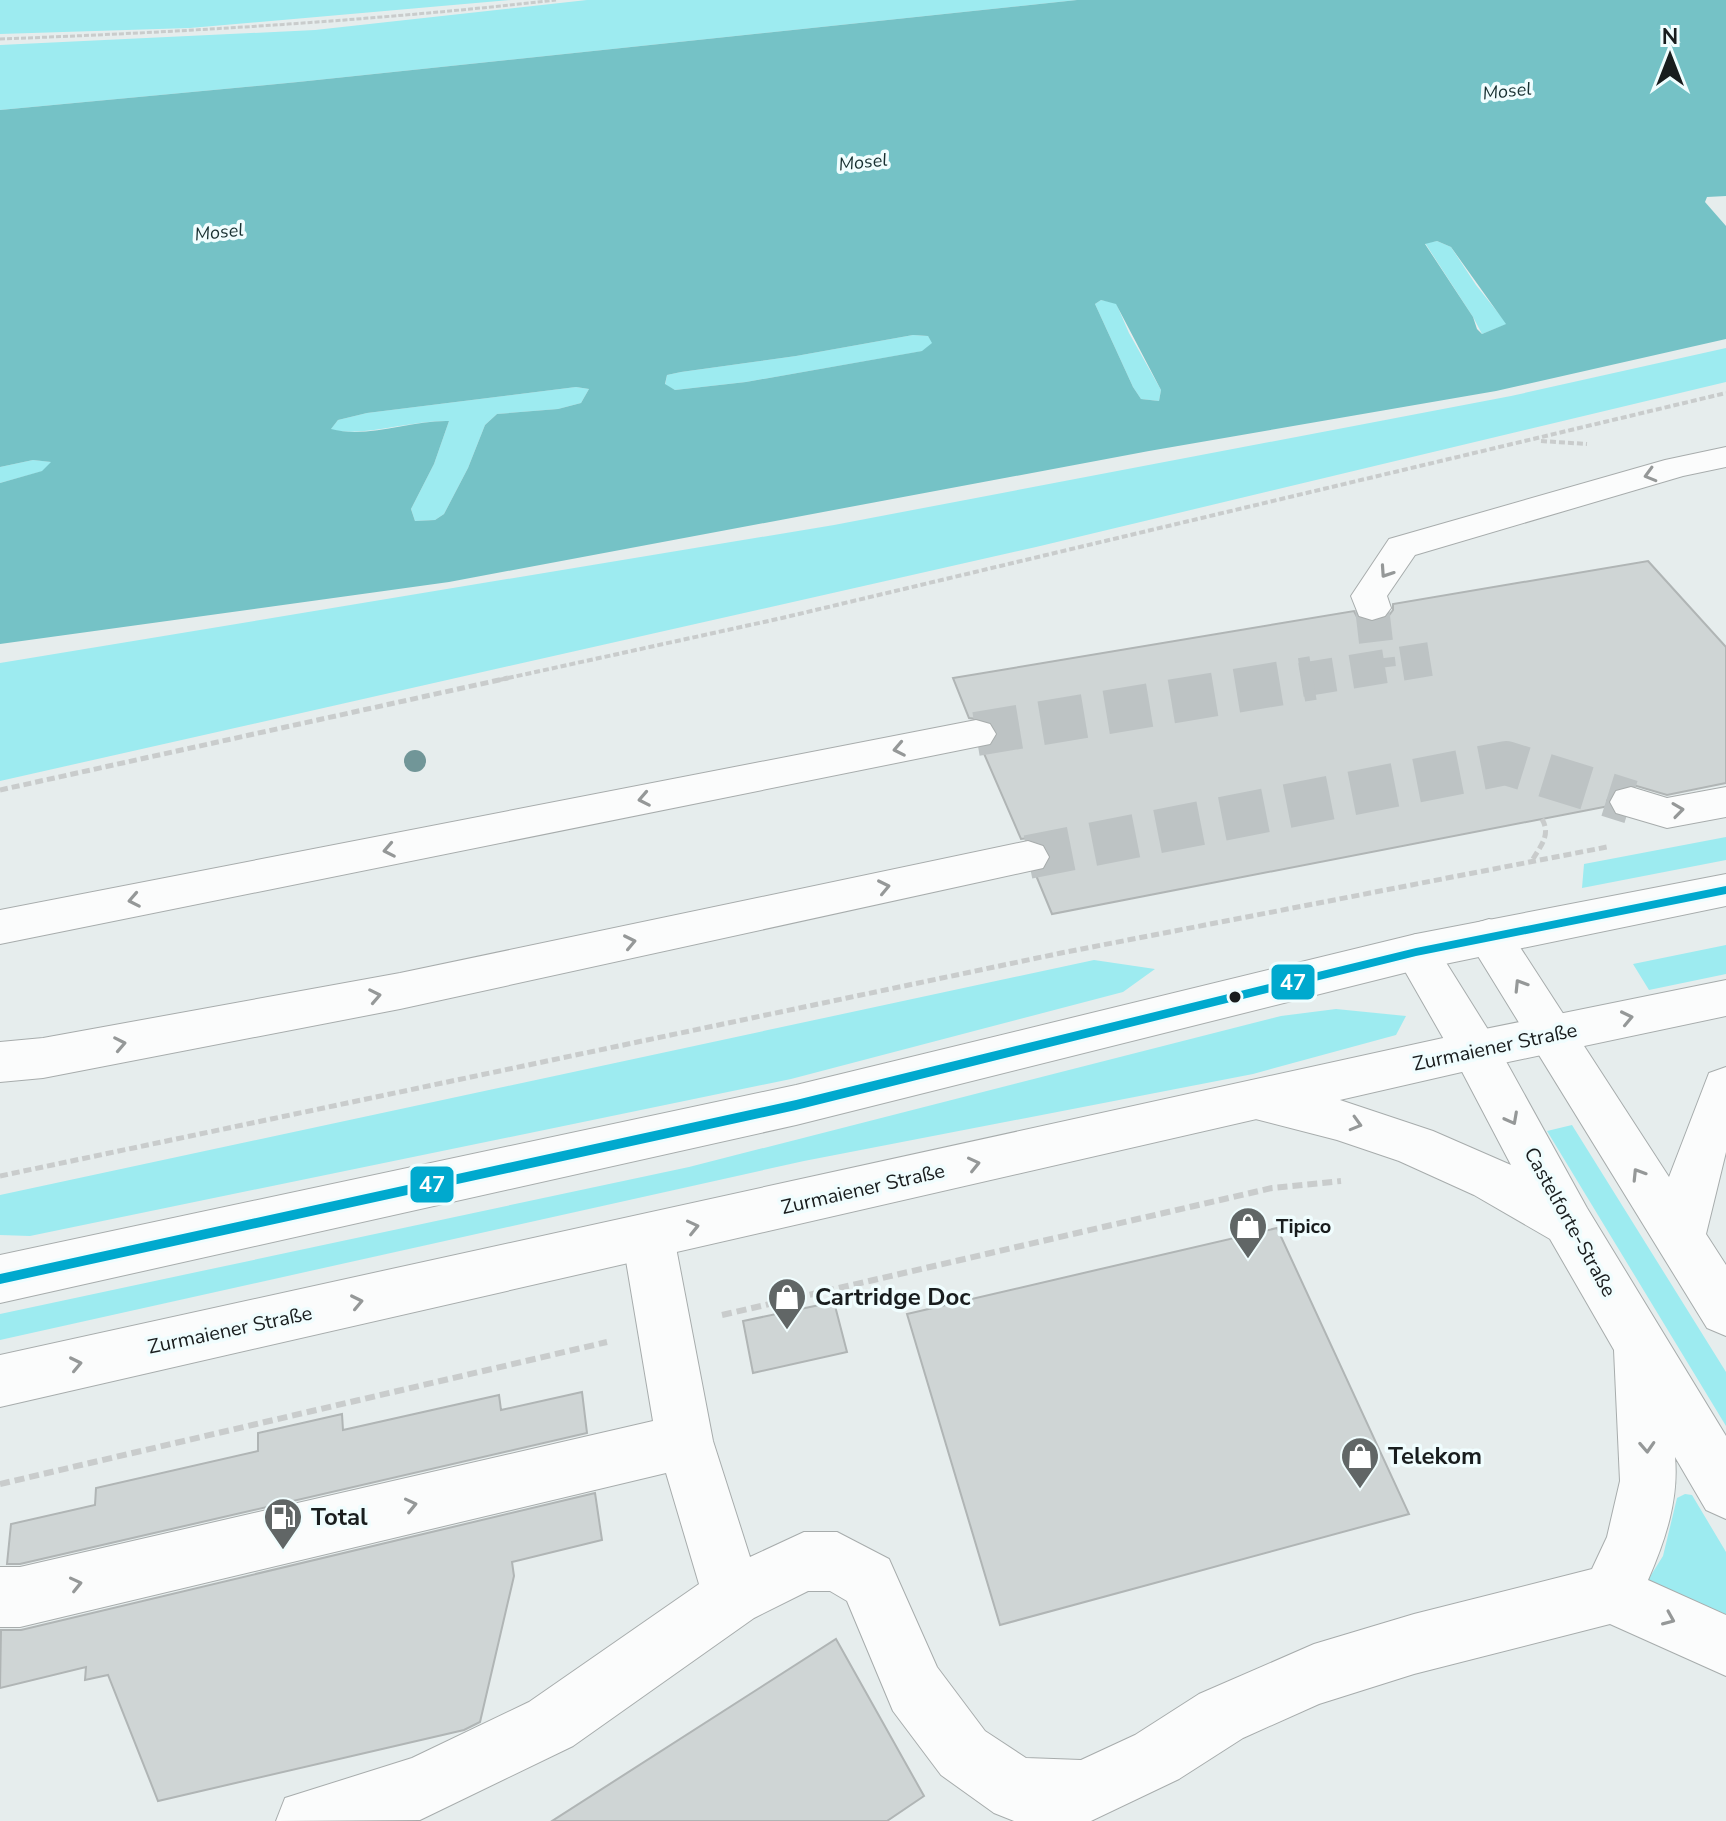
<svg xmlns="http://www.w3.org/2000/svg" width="1726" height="1821" font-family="'Nunito Sans',sans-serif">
  <rect width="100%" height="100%" fill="#e6eded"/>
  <path fill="#9debf0" d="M 0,0 L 511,0 L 190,28 L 0,34 Z
    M 587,0 L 1077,0 L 298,82 L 0,110 L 0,45 L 315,30 Z
    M 1437,241 L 1451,247 L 1476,285 L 1507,324 L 1482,334 L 1473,317 L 1425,243 Z
    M 1101,300 L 1116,303 L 1129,333 L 1161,390 L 1159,401 L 1141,399 L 1133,387 L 1095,304 Z
    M 913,335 L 928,336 L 933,343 L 923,351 L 746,382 L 675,390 L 665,385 L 667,375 L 681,372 L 796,356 Z
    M 1726,348 L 1726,382 L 1036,547 L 0,781 L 0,663 L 834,525 L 1511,396 Z
    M 576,387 L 589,389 L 581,403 L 558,409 L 497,414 L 485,425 L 468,468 L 444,514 L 435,520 L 415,521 L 411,509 L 434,464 L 449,421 C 409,420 369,437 330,430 L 338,420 L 367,413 Z
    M 33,460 L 52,462 L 43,471 L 0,483 L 0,467 Z
    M 1726,837 L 1726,860 L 1582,888 L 1584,864 Z
    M 1726,945 L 1726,974 L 1649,990 L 1633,964 Z
    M 1094,960 L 1155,969 L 1123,992 L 791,1079 L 30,1236 L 0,1235 L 0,1195 Z
    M 1336,1009 L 1406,1016 L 1396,1035 L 1253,1074 L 804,1161 L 0,1340 L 0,1314 L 689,1167 L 1281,1016 Z
    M 1572,1125 L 1726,1372 L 1726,1426 L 1547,1131 Z
    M 1685,1494 L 1692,1495 L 1726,1552 L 1726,1615 L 1646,1583 L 1663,1556 L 1677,1498 Z"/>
  <path fill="#75c2c6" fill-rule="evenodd" d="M 1077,0 L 1726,0 L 1726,196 L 1707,197 L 1705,202 L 1726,226 L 1726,339 L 1496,391 L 1149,451 L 449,582 L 0,644 L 0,483 L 42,471 L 51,462 L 33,460 L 0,467 L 0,110 L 298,82 ZM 1437,241 L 1451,247 L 1506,324 L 1482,334 L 1477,329 L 1473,317 L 1425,244 ZM 1101,300 L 1116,304 L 1161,390 L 1159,401 L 1141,399 L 1133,387 L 1095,304 ZM 913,335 L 928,336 L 932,343 L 922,351 L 746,382 L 675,390 L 665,384 L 667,375 L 681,372 L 796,356 ZM 576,387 L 589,389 L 581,403 L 558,409 L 497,414 L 485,425 L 468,468 L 444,514 L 435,520 L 415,521 L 411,509 L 434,464 L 449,421 C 410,420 368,439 331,429 L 338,420 L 367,413 Z"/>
  <path fill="#cfd5d5" stroke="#b0b5b5" stroke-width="2" d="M 1648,561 L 1726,647 L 1726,783 L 1667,795 L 1630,784 L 1613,790 L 1607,801 L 1609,806 L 1052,914 L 1035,873 L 1046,869 L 1052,856 L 1044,843 L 1029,838 L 1021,839 L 982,749 L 993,746 L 999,732 L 991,721 L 969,718 L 953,678 L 1354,611 L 1358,619 L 1373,623 L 1387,618 L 1393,610 L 1393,604 Z
    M 1277,1228 L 1409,1514 L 1000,1625 L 907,1314 Z
    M 834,1302 L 847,1352 L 753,1373 L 743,1321 Z
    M 582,1392 L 587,1433 L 20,1564 L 7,1564 L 11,1524 L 95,1505 L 96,1488 L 258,1451 L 258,1433 L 342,1414 L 343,1430 L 499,1395 L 501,1410 Z
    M 595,1493 L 602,1540 L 512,1562 L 514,1576 L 480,1722 L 464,1730 L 158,1801 L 108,1675 L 85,1680 L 86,1667 L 0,1688 L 1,1630 L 21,1630 Z
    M 836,1639 L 924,1796 L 887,1821 L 552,1821 Z"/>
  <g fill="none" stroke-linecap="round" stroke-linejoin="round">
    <path stroke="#bdc3c4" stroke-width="34" stroke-dasharray="34 17" stroke-linecap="butt" d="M 1372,608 L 1379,668
      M 1301,680 L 1430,659"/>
    <path stroke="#bdc3c4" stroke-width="44" stroke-dasharray="44 22" stroke-linecap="butt" d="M 976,734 L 1313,678
      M 1028,857 L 1506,763 L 1631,802"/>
    <defs>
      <path id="minor" d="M 1726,447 L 1726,467 L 1683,476 L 1415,555 L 1387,596 L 1391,608 L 1385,616 L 1372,620 L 1359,616 L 1351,596 L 1389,539 L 1665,460 Z
        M 976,720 L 990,724 L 996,734 L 990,744 L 0,944 L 0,910 Z
        M 1631,787 L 1667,798 L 1726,787 L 1726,817 L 1667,828 L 1616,813 L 1610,802 L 1616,791 Z
        M 1028,841 L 1043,846 L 1049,857 L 1043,868 L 400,1009 L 43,1078 L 0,1082 L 0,1042 L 43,1038 L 400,973 Z
        M 1489,919 L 1505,924 L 1669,1177 L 1709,1073 L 1726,1067 L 1726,1152 L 1706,1234 L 1726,1265 L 1726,1336 L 1707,1328 L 1473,948 L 1467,936 L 1473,924 Z
        M 1416,934 L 1432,940 L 1492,1036 L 1587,1208 L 1726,1436 L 1726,1519 L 1706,1510 L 1675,1457 C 1679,1500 1665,1541 1648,1580 L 1726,1615 L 1726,1676 L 1610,1624 L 1414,1674 L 1319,1704 L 1243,1738 L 1179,1779 L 1091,1821 L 1014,1821 L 994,1813 L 941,1775 L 893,1711 L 847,1601 L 830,1591 L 808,1591 L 754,1618 L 573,1746 L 420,1820 L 276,1821 L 285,1798 L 412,1758 L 529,1702 L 699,1584 L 666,1473 L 20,1627 L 0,1627 L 0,1567 L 20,1567 L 653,1421 L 622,1237 L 630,1221 L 648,1214 L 666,1221 L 674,1237 L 713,1441 L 750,1557 L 804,1532 L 837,1532 L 889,1559 L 937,1667 L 985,1731 L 1026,1758 L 1081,1760 L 1135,1735 L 1199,1694 L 1314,1644 L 1414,1614 L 1592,1569 L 1607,1537 L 1620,1481 L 1614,1350 L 1550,1239 L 1474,1195 L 1399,1161 L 1337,1140 L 1236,1114 L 1229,1100 L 1236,1086 L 1253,1080 L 1337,1099 L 1433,1131 L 1511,1165 L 1458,1064 L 1394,952 L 1400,940 Z"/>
      <path id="major" d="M 1726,874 L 1726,906 L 1416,970 L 796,1125 L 0,1303 L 0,1255 L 796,1085 L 1416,934 Z
        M 1726,980 L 1726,1016 L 1475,1069 L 0,1407 L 0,1355 L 1475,1031 Z"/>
    </defs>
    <use href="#minor" stroke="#a7acac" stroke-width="2"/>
    <use href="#major" stroke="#a7acac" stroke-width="2"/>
    <path stroke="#c9cccc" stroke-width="3" stroke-dasharray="5 2" stroke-linecap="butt" d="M 0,39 C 186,32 371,21 556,0"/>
    <path stroke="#c9cccc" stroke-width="4" stroke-dasharray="6 3" stroke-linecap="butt" d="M 1541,441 L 1587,444
      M 499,680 L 782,618 L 1726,393"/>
    <path stroke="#c9cccc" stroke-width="5" stroke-dasharray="8 4" stroke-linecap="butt" d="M 0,790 L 508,678
      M 1533,859 C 1541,845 1551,835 1542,819
      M 0,1176 L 1061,953 L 1607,847"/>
    <path stroke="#c9cccc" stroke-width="6" stroke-dasharray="10 5" stroke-linecap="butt" d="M 722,1315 L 1272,1188 L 1341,1181
      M 0,1484 L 607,1342"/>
    <use href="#minor" fill="#fbfcfc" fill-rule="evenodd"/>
    <use href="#major" fill="#fbfcfc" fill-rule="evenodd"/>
    <defs>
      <path id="bus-1" d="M 1726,886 L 1726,894 L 1416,956 L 796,1110 L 0,1284 L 0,1274 L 796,1100 L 1416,948 Z"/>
    </defs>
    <use href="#bus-1" stroke="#f0fdfe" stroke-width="6"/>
    <use href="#bus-1" fill="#00a9ce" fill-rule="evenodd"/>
  </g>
  <circle fill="#719698" cx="415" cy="761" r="11"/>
  <defs><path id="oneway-chevron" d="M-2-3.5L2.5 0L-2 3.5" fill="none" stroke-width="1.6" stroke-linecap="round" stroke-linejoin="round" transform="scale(2)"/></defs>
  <g stroke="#959898">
    <use href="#oneway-chevron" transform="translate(1650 475) rotate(164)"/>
    <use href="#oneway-chevron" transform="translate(1386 572) rotate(124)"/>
    <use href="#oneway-chevron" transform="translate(899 749) rotate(169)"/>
    <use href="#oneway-chevron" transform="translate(644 799) rotate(169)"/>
    <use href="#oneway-chevron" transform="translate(1678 810) rotate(-8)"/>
    <use href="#oneway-chevron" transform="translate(389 850) rotate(169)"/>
    <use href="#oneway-chevron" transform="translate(884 887) rotate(-12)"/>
    <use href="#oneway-chevron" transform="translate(134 900) rotate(169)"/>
    <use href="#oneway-chevron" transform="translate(630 942) rotate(-12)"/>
    <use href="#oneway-chevron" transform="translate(1520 985) rotate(-122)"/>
    <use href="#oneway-chevron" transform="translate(375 996) rotate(-11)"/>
    <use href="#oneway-chevron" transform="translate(1627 1018) rotate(-12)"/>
    <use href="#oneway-chevron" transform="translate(120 1044) rotate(-11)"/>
    <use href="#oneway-chevron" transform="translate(1512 1119) rotate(62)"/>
    <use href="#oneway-chevron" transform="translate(1356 1124) rotate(16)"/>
    <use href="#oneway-chevron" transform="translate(974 1164) rotate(-13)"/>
    <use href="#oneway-chevron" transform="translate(1638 1174) rotate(-122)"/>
    <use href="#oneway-chevron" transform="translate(693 1227) rotate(-13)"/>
    <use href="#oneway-chevron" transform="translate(357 1302) rotate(-12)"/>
    <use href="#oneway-chevron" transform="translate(76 1364) rotate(-12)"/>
    <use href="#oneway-chevron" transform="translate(1647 1447) rotate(87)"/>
    <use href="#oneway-chevron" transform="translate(411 1505) rotate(-13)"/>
    <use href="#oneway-chevron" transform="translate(76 1584) rotate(-13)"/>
    <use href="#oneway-chevron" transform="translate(1669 1619) rotate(23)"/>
  </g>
  <defs>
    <symbol id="shop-pin" viewBox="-11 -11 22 30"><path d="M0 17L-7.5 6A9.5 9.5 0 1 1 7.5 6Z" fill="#616666" stroke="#f0fdfe"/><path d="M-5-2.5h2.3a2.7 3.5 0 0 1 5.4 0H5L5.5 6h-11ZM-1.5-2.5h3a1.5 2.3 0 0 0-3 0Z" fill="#fff"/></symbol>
    <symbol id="fuel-pin" viewBox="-11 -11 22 30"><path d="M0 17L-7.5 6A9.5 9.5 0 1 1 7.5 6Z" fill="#616666" stroke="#f0fdfe"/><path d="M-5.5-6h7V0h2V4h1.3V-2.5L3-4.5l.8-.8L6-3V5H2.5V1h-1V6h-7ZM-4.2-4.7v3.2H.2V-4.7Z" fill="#fff"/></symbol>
  </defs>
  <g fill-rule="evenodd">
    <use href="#shop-pin" x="1226" y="1204" width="44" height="60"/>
    <use href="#shop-pin" x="765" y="1275" width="44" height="60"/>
    <use href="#shop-pin" x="1338" y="1434" width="44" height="60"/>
    <use href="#fuel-pin" x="261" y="1495" width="44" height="60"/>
  </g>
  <circle fill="#191d1e" stroke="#f0fdfe" stroke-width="3" cx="1235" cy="997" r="7"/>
  <g text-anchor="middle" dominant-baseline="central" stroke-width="7" stroke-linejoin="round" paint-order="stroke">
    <g font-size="18" font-style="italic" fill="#172f30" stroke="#f0fdfe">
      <text transform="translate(1507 91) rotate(-6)">Mosel</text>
      <text transform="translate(863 162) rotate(-6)">Mosel</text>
      <text transform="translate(219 232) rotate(-6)">Mosel</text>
    </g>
    <g font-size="20" fill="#191d1e" stroke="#f0fdfe">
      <text transform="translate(1495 1047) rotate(-12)">Zurmaiener Straße</text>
      <text transform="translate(863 1189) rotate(-13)">Zurmaiener Straße</text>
      <text transform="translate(1570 1222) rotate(61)">Castelforte-Straße</text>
      <text transform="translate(230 1330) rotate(-12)">Zurmaiener Straße</text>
    </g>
    <g font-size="20" font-weight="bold" fill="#191d1e" stroke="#f0fdfe" text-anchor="start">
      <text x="1276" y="1226">Tipico</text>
    </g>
    <g font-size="24" font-weight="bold" fill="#191d1e" stroke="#f0fdfe" text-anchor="start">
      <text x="815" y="1297">Cartridge Doc</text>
      <text x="1388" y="1456">Telekom</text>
      <text x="311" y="1517">Total</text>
    </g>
  </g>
  <g stroke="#f0fdfe" stroke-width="3">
    <rect x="1270" y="963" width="46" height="38" rx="8" fill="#00a9ce"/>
    <rect x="409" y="1165" width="46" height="39" rx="8" fill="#00a9ce"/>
  </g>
  <g font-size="22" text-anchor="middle" font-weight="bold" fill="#fff">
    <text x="1293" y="990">47</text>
    <text x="432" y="1192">47</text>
  </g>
  <g transform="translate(1670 56)" stroke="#f0fdfe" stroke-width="6" paint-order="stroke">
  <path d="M0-6L14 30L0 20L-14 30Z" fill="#191d1e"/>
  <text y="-12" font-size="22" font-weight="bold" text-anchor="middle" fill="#191d1e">N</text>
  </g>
</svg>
